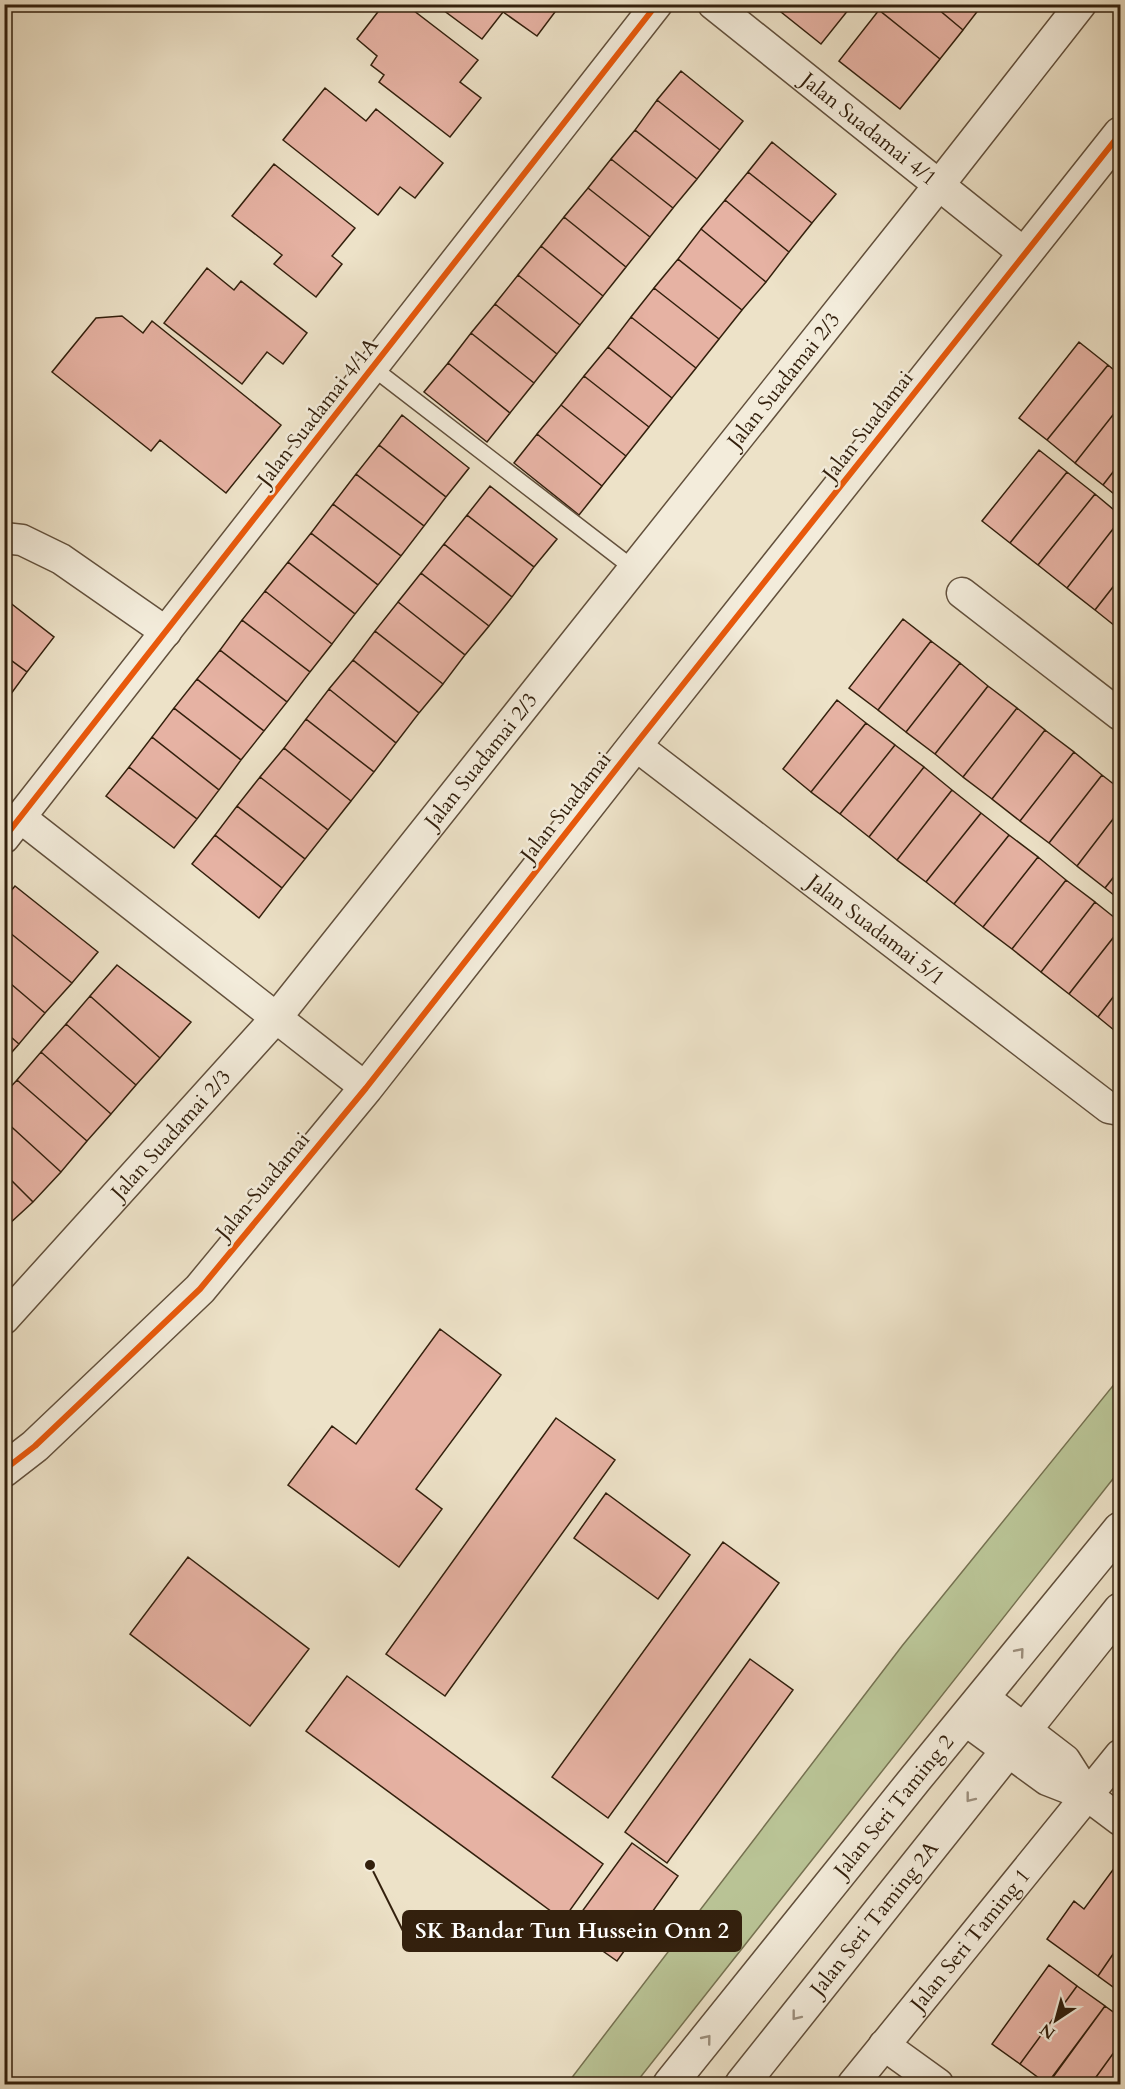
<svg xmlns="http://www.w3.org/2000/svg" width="1125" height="2089" font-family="Cardo,serif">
  <rect width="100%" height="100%" fill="#ede2c8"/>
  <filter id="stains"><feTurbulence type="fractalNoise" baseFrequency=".00333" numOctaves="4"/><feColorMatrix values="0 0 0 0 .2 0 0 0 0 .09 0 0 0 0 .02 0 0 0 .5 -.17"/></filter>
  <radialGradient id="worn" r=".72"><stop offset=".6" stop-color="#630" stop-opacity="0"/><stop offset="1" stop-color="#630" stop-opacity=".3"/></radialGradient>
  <path fill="#b9c395" stroke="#767251" stroke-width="1.5" d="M 1120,1377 L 1120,1470 L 635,2084 L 567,2084 L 902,1646 Z"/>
  <path fill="#e6b2a3" stroke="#33200d" stroke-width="1.5" d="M 384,4 L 405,4 L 478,60 L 460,82 L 481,98 L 450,137 L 379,82 L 384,75 L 371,65 L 377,56 L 357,39 Z
    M 435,4 L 561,4 L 537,36 L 503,12 L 482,39 Z
    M 771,4 L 853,4 L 821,44 Z
    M 883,4 L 932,4 L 963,30 L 940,59 L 879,10 Z
    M 932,4 L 983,4 L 963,30 Z
    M 879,10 L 940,59 L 900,109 L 839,61 Z
    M 681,71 L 743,121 L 720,150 L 657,100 Z
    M 325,88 L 366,121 L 376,109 L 443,163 L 415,198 L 400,187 L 378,215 L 283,140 Z
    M 657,100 L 720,150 L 697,179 L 635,130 Z
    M 635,130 L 697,179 L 673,208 L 611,159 Z
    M 772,142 L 836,194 L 812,223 L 748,172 Z
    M 611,159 L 673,208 L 650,237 L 588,188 Z
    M 274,164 L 355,228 L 332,256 L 342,264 L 316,297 L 274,264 L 282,255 L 232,216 Z
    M 748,172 L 812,223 L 789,252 L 725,200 Z
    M 588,188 L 650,237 L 626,267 L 564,217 Z
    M 725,200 L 789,252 L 766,282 L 701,229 Z
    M 564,217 L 626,267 L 603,296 L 541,246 Z
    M 701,229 L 766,282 L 742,310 L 678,259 Z
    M 541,246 L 603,296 L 580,325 L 518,275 Z
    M 678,259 L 742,310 L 719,339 L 654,288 Z
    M 207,268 L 234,290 L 241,281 L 307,333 L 283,364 L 267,352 L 242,384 L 164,323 Z
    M 518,275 L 580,325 L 557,354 L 495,304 Z
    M 654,288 L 719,339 L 696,368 L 631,317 Z
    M 495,304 L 557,354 L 534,383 L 471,333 Z
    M 122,316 L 143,333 L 152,321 L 281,425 L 226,493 L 160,440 L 151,451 L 52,372 L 96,318 Z
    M 631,317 L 696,368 L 672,398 L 608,347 Z
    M 471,333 L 534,383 L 510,413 L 448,363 Z
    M 1079,342 L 1108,365 L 1047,440 L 1019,418 Z
    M 608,347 L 672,398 L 649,427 L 584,376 Z
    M 448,363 L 510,413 L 487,442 L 424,392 Z
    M 1108,365 L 1120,375 L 1120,406 L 1075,463 L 1047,440 Z
    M 584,376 L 649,427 L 626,456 L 561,405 Z
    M 561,405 L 626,456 L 602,486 L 537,434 Z
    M 1120,406 L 1120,463 L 1103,485 L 1075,463 Z
    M 402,415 L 469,468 L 446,497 L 379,445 Z
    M 537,434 L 602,486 L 579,515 L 514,463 Z
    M 379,445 L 446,497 L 424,526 L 356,474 Z
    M 1039,450 L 1067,472 L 1010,543 L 982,521 Z
    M 1120,463 L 1120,499 L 1103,485 Z
    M 1067,472 L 1095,494 L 1038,565 L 1010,543 Z
    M 356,474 L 424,526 L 401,556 L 333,504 Z
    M 490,486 L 557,539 L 534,567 L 467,515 Z
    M 1095,494 L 1120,515 L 1120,520 L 1067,588 L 1038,565 Z
    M 333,504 L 401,556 L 378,585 L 311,533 Z
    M 467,515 L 534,567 L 512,597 L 444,544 Z
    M 1120,520 L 1120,578 L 1095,610 L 1067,588 Z
    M 311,533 L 378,585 L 355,614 L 288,562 Z
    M 444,544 L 512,597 L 489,626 L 421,573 Z
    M 288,562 L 355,614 L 332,644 L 265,591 Z
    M 421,573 L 489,626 L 465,655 L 398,602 Z
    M 1120,578 L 1120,630 L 1095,610 Z
    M 265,591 L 332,644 L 310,672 L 242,620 Z
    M 4,598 L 54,637 L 27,672 L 4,655 Z
    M 398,602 L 465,655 L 443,684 L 375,631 Z
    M 903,619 L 931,641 L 878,710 L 849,688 Z
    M 242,620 L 310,672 L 287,702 L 220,650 Z
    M 375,631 L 443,684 L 419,713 L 353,660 Z
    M 931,641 L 960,663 L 906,732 L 878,710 Z
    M 220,650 L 287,702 L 264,731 L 197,679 Z
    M 4,655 L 27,672 L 5,702 L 4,702 Z
    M 353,660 L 419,713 L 396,743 L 329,689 Z
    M 960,663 L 988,686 L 935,754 L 906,732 Z
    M 197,679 L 264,731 L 241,760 L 174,708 Z
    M 988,686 L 1017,708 L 963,777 L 935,754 Z
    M 329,689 L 396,743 L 374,772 L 306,719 Z
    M 837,700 L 866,723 L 811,792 L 783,769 Z
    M 174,708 L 241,760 L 219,790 L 152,737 Z
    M 1017,708 L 1045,730 L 992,799 L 963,777 Z
    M 306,719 L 374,772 L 351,801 L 284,748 Z
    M 866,723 L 895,745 L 840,814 L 811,792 Z
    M 1045,730 L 1074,752 L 1020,821 L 992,799 Z
    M 152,737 L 219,790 L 197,819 L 129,767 Z
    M 895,745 L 924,767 L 869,837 L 840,814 Z
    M 284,748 L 351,801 L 328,830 L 260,777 Z
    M 1074,752 L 1102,775 L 1049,843 L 1020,821 Z
    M 129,767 L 197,819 L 174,848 L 106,796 Z
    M 924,767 L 952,790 L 897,860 L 869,837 Z
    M 1102,775 L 1120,789 L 1120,810 L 1077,866 L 1049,843 Z
    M 260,777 L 328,830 L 305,859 L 237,806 Z
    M 952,790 L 981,813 L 926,882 L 897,860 Z
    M 237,806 L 305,859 L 282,888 L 215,835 Z
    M 1120,810 L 1120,869 L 1105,888 L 1077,866 Z
    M 981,813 L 1009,835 L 954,904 L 926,882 Z
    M 215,835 L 282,888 L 259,918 L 192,864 Z
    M 1009,835 L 1038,857 L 983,927 L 954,904 Z
    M 1038,857 L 1066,880 L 1012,949 L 983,927 Z
    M 1120,869 L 1120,900 L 1105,888 Z
    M 1066,880 L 1095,902 L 1041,972 L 1012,949 Z
    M 15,886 L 98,952 L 72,983 L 4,928 L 4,899 Z
    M 1095,902 L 1120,922 L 1120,929 L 1069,994 L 1041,972 Z
    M 4,928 L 72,983 L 45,1013 L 4,978 Z
    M 1120,929 L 1120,988 L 1098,1017 L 1069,994 Z
    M 117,965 L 191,1022 L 160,1058 L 90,996 Z
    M 4,978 L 45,1013 L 19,1044 L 4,1031 Z
    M 1120,988 L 1120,1035 L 1098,1017 Z
    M 90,996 L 160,1058 L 136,1085 L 66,1024 Z
    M 66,1024 L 136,1085 L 111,1114 L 41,1052 Z
    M 4,1031 L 19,1044 L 4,1061 Z
    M 41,1052 L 111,1114 L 87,1141 L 17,1080 Z
    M 17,1080 L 87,1141 L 61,1172 L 4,1120 L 4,1094 Z
    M 4,1120 L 61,1172 L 33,1202 L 4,1173 Z
    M 4,1173 L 33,1202 L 9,1224 L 4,1220 Z
    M 440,1329 L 501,1375 L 416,1489 L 442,1509 L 399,1567 L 288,1485 L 332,1426 L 356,1444 Z
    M 556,1418 L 615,1460 L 445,1696 L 386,1654 Z
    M 606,1493 L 690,1555 L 658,1599 L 574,1538 Z
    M 723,1542 L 779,1583 L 608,1818 L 552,1777 Z
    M 188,1557 L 309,1649 L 250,1726 L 130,1634 Z
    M 750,1659 L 793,1690 L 667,1863 L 625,1832 Z
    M 347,1676 L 603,1864 L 563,1920 L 306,1731 Z
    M 632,1843 L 678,1876 L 617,1961 L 570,1928 Z
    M 1115,1867 L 1120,1871 L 1120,1944 L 1098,1976 L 1047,1939 L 1074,1901 L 1084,1909 Z
    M 1120,1944 L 1120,1992 L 1098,1976 Z
    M 1049,1965 L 1077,1986 L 1020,2064 L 992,2044 Z
    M 1077,1986 L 1105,2006 L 1047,2084 L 1020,2064 Z
    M 1105,2006 L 1120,2017 L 1120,2044 L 1091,2084 L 1048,2084 Z
    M 1120,2044 L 1120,2084 L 1091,2084 Z"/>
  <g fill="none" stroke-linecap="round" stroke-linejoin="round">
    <defs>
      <path id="service" d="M 373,368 L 634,569"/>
      <g id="minor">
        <path id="s1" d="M 713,4 L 1025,254"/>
        <path d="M 4,538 L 22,540 L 61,559 L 166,632"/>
        <path d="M 962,593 L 1120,715"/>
        <path id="s2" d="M 635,745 L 1109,1108 L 1120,1110"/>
        <path d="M 21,818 L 366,1088"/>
        <path d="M 4,838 L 657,4"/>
        <path id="s3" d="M 4,1319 L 276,1018 L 939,185 L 1081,4"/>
        <path d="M 983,1697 L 1065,1760 L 1088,1796"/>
        <path d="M 965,1720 L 1047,1780 L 1088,1796 L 1120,1820"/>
        <path d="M 884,2045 L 938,2084"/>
        <path id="s4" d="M 853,2084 L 1120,1755"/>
      </g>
      <g id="tertiary">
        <path d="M 4,1470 L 35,1446 L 200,1289 L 366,1088 L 635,745 L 1120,134"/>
        <path id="s5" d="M 670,2084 L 916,1778 L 1120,1529"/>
        <path id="s6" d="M 742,2084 L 1120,1610"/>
      </g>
    </defs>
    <use href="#service" stroke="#62503c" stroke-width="18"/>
    <use href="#minor" stroke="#62503c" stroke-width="33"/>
    <use href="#tertiary" stroke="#62503c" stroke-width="36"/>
    <use href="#service" stroke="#f3ecdb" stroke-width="15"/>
    <use href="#minor" stroke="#f3ecdb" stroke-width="30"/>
    <use href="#tertiary" stroke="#f3ecdb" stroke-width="33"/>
    <defs>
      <path id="cycleway" d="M 4,838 L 657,4
        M 4,1470 L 35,1446 L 200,1289 L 366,1088 L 635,745 L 1120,134"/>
    </defs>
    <use href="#cycleway" stroke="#f3ecdb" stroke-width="10"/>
    <use href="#cycleway" stroke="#e8590c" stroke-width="6"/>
  </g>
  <defs><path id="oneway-chevron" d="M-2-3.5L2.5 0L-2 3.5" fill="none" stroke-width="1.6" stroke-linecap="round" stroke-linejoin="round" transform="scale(1.5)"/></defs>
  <g stroke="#9d907e">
    <use href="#oneway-chevron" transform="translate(1020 1652) rotate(-50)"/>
    <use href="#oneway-chevron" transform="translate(970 1798) rotate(128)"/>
    <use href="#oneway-chevron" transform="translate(796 2016) rotate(128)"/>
    <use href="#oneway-chevron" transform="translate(707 2039) rotate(-51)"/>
  </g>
  <g text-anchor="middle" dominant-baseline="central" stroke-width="5" stroke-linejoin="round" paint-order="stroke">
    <g font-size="21" fill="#33200d" stroke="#f3ecdb">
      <text stroke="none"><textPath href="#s1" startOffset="200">Jalan Suadamai 4/1</textPath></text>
      <text stroke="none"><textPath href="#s3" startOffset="1221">Jalan Suadamai 2/3</textPath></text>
      <text transform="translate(318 412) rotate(-52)">Jalan Suadamai 4/1A</text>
      <text transform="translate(868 426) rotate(-52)">Jalan Suadamai</text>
      <text stroke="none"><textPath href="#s3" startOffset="735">Jalan Suadamai 2/3</textPath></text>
      <text transform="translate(566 807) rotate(-52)">Jalan Suadamai</text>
      <text stroke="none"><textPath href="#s2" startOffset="304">Jalan Suadamai 5/1</textPath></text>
      <text stroke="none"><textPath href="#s3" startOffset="249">Jalan Suadamai 2/3</textPath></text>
      <text transform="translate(263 1186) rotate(-50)">Jalan Suadamai</text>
      <text stroke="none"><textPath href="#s5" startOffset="357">Jalan Seri Taming 2</textPath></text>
      <text stroke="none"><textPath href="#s6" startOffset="212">Jalan Seri Taming 2A</textPath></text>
      <text stroke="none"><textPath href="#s4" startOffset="186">Jalan Seri Taming 1</textPath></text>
    </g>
  </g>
  <path fill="none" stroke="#33200d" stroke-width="2" d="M370 1865L403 1931"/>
  <circle fill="#33200d" stroke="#f3ecdb" stroke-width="2" cx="370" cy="1865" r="6"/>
  <rect fill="#33200d" stroke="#33200d" stroke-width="2" x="403" y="1911" width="338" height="40" rx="6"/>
  <g font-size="22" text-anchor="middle" font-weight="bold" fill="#fff">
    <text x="572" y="1938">SK Bandar Tun Hussein Onn 2</text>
  </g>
  <rect width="1125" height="2089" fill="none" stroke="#ede2c8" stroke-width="24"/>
  <rect x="6" y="6" width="1113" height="2077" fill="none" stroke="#33200d" stroke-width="3"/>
  <rect x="12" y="12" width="1101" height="2065" fill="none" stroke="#33200d" stroke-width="1.5"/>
  <g transform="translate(1056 2020) rotate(216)" stroke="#f3ecdb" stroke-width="4.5" paint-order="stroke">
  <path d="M0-4.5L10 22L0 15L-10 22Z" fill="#33200d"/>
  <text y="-9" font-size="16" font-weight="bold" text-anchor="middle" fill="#33200d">N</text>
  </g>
  <rect width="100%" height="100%" filter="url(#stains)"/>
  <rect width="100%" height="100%" fill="url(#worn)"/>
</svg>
